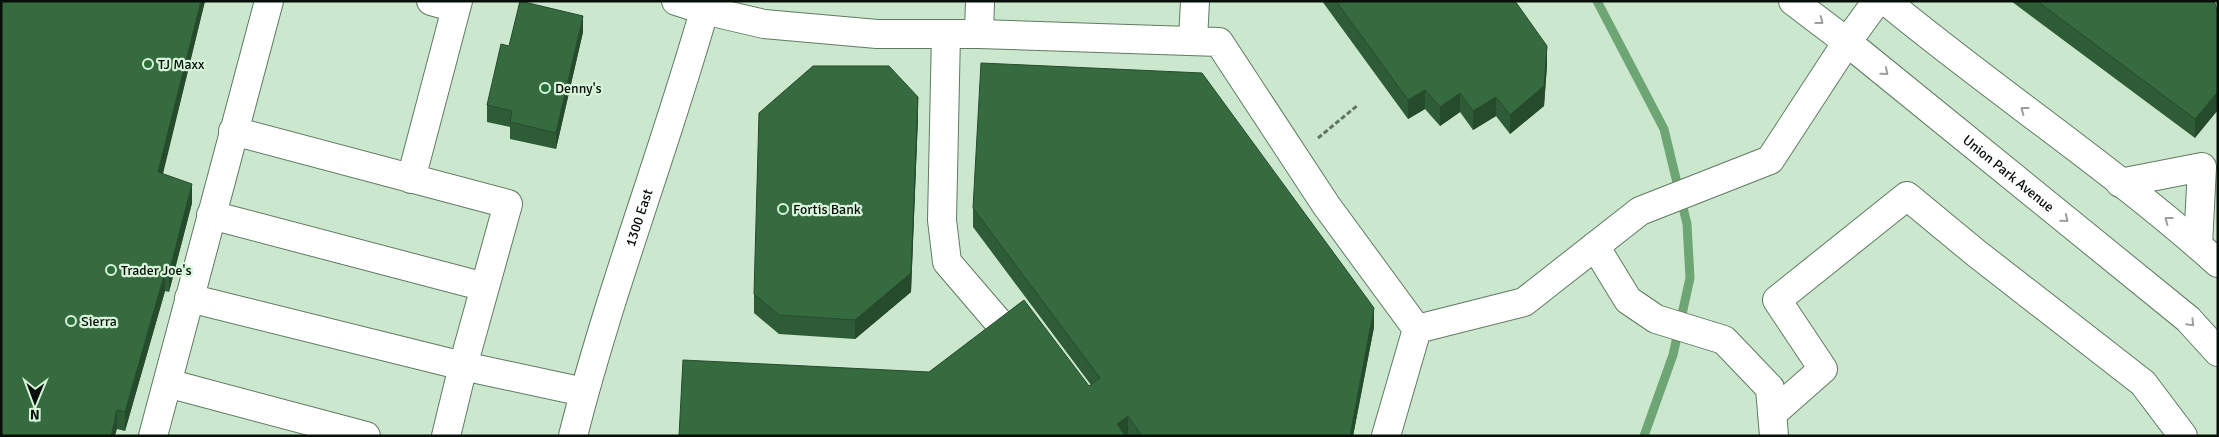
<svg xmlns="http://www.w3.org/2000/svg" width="2219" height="437" font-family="Signika,sans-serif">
  <rect width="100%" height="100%" fill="#cbe8ce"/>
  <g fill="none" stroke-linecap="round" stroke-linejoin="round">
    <path stroke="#6ea575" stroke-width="9" d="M 1597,1 L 1664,129 L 1687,224 L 1690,278 L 1673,355 L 1644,436"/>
    <defs>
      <path id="minor" d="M 431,1 L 456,8
        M 676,1 L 704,10 L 764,24 L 877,34 L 979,34 L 1219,42 L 1326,205 L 1417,329 L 1386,436
        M 946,34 L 942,220 L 947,262 L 1007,332
        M 979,34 L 980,1
        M 1193,40 L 1195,1
        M 411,179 L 458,1
        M 2120,183 L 2202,167 L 2198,245
        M 211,215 L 485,287
        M 1595,246 L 1628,300 L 1656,319 L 1724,340 L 1770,388 L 1774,436
        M 189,298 L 463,366 L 508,204 L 233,131
        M 1417,329 L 1524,302 L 1640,211 L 1770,160 L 1847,42 L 1877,1
        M 167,383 L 366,436
        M 1772,414 L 1823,369 L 1777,300 L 1907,196 L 1976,253 L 2143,383 L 2183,436
        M 153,436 L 269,1
        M 446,436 L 463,366 L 584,392"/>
      <g id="major">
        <path id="s1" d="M 1793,1 L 1847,42 L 2188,319 L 2218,352"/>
        <path d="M 1886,1 C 1995,91 2113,169 2218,263"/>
        <path id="s2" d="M 573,436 C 610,289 666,147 707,1"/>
      </g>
    </defs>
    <use href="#minor" stroke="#617a63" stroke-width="30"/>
    <use href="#major" stroke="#617a63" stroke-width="30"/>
    <path stroke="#627464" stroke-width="3" stroke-dasharray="5 2.5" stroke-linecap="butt" d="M 1318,138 L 1358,105"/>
    <use href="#minor" stroke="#fff" stroke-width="28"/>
    <use href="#major" stroke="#fff" stroke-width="28"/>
  </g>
  <path fill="#2e5c36" d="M 1,1 L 205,1 L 163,174 L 192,203 L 169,292 L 165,291 L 125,431 L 117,429 Z
    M 1322,1 L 1515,1 L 1547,65 L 1544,106 L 1510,134 L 1496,116 L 1473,130 L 1460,112 L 1440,126 L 1425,109 L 1408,119 Z
    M 2011,1 L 2212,1 L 2195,138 Z
    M 583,32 L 556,149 L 510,139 L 510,127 L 487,122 L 487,105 L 509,46 Z
    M 918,116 L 911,292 L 855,339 L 779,334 L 754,313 L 754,294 Z
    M 973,208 L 1374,327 L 1353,436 L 1128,436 L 1089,386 L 1091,385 L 973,227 Z"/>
  <path fill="#264b2c" d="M 201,1 L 205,1 L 158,192 L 158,172 Z
    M 583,16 L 583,32 L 556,149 L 556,133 Z
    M 1547,46 L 1547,65 L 1544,106 L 1510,134 L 1510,115 Z
    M 1425,90 L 1425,109 L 1408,119 L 1408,100 Z
    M 2218,91 L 2218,110 L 2195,138 L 2195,119 Z
    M 1460,93 L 1460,112 L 1440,126 L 1440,107 Z
    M 918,97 L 918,116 L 911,292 L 855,339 L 855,320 Z
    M 1496,97 L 1496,116 L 1473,130 L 1473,111 Z
    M 192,184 L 192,203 L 169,292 L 169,273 Z
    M 165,272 L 165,291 L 125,431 L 125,412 Z
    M 1374,308 L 1374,327 L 1353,436 L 1350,436 Z
    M 117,410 L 117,429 L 115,436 L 111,436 Z
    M 1128,416 L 1128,435 L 1117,436 L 1117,424 Z"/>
  <path fill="#366b3f" stroke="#264b2c" d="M 1,1 L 201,1 L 158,172 L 192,184 L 169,273 L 165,272 L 125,412 L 117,410 L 111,436 L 1,436 Z
    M 520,1 L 583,16 L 556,133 L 510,122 L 512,111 L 487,105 L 501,44 L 509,46 Z
    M 1336,1 L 1515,1 L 1547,46 L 1544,86 L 1510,115 L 1496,97 L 1473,111 L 1460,93 L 1440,107 L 1425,90 L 1408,100 Z
    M 2037,1 L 2212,1 L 2215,3 L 2218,14 L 2218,91 L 2195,119 Z
    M 981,63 L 1202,73 L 1374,308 L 1350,436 L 1142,436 L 1128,416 L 1117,424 L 1125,436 L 679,436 L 683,360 L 929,372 L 1024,300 L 1089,386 L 1100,378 L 973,208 Z
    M 813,66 L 889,66 L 918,97 L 911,273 L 855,320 L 779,315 L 754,294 L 759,113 Z"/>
  <defs><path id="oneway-chevron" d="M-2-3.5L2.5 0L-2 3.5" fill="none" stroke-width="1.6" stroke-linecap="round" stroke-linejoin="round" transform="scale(1.25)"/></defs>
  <g stroke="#9c9f9c">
    <use href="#oneway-chevron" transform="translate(1820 21) rotate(37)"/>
    <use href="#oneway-chevron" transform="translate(1885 72) rotate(39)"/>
    <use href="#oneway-chevron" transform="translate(2024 110) rotate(-143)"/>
    <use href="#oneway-chevron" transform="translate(2065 219) rotate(39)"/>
    <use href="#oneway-chevron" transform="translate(2168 220) rotate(-143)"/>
    <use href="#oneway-chevron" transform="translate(2191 323) rotate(46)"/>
  </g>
  <g fill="#2c6f39" stroke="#d8f5db" stroke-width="2">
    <circle cx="148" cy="64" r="5"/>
    <circle cx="545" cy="88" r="5"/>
    <circle cx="783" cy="209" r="5"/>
    <circle cx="111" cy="270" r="5"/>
    <circle cx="71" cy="321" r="5"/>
  </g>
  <g text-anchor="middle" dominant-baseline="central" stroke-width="4.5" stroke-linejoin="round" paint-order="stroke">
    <g font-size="14" fill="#071008" stroke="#d8f5db" text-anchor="start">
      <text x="158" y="64">TJ Maxx</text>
      <text x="555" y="88">Denny's</text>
      <text x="793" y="209">Fortis Bank</text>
      <text x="121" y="270">Trader Joe's</text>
      <text x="81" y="321">Sierra</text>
    </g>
    <g font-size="14" fill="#071008" stroke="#d8f5db">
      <text stroke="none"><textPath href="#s1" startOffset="276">Union Park Avenue</textPath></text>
      <text stroke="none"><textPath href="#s2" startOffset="228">1300 East</textPath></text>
    </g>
  </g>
  <rect width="2219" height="437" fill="none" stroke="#071008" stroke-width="5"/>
  <g transform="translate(35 402) rotate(181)" stroke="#d8f5db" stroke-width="4" paint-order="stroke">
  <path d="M0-4L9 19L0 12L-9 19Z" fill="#071008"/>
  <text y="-8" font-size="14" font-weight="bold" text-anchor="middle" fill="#071008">N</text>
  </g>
</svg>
